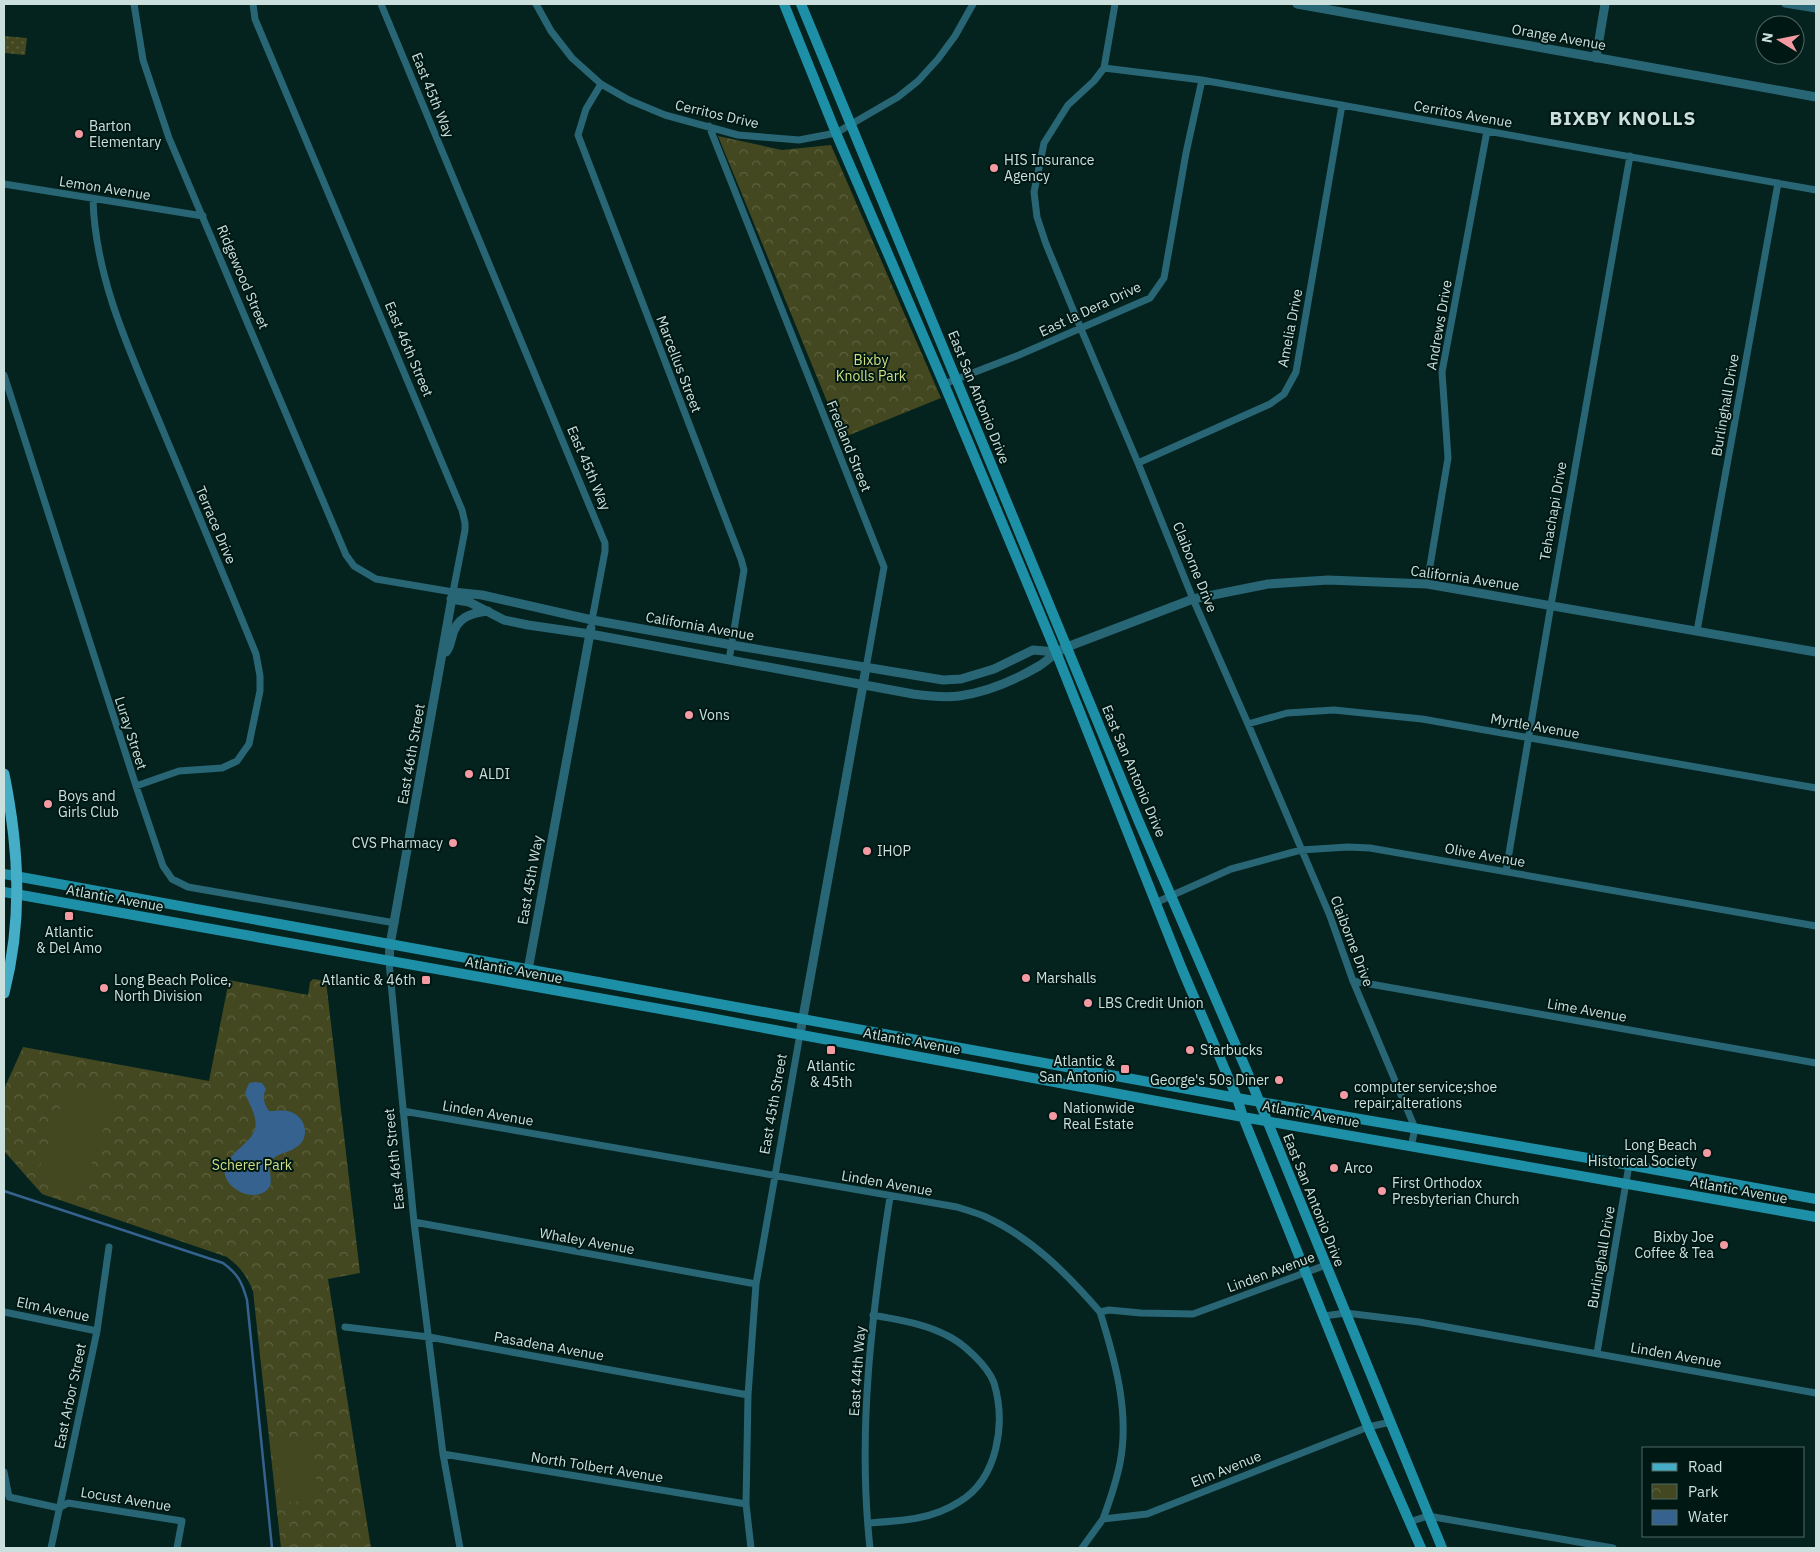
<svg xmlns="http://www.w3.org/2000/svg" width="1820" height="1552" font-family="'IBM Plex Sans',sans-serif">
  <defs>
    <pattern id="grass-dots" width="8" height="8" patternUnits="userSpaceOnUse" patternTransform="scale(1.25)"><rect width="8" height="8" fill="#434820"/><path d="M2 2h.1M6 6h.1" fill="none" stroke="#5d6240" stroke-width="1.8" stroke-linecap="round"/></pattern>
    <pattern id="park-crowns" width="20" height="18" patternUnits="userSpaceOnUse" patternTransform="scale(1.25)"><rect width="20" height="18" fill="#434820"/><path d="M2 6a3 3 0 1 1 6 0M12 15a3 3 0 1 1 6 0" fill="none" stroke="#5d6240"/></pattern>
  </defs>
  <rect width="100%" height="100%" fill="#04221e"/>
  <path fill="url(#grass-dots)" d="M 4,36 L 27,38 L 25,55 L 4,53 Z"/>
  <path fill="url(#park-crowns)" d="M 718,136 L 782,150 L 831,145 L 941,398 L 842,438 Z
    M 313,979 L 326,981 L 360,1273 L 328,1279 L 371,1548 L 281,1548 L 253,1291 C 247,1276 240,1267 227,1257 L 42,1194 L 4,1151 L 4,1089 L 23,1047 L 209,1081 L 229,980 L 308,995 L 310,982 Z"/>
  <path fill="#434820" d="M 68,1085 L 113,1101 L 81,1196 L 35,1181 Z
    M 312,1437 L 318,1499 L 281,1503 L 275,1441 Z"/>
  <path fill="#35628f" d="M 255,1082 L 262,1083 L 266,1089 C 262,1098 264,1103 269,1111 C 275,1111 283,1110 288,1111 C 306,1115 312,1139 295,1148 C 288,1153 277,1153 272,1160 C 266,1169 275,1181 268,1189 C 256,1202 232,1192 226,1178 C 217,1157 249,1148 255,1129 C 258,1117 249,1104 245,1093 L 249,1083 Z"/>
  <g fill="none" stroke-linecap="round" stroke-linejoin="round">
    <path stroke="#35628f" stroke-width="2.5" d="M 4,1191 L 223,1263 C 238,1274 242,1282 247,1300 L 272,1548"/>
    <path stroke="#286675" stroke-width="7" d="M 134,4 L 143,60 L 169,138 L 346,555 L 354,566 L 376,579 L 453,592 L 465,530 L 465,523 L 462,510 L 255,19 L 253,4
      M 381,4 L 605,543 L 605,551 L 592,620
      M 536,4 L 551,31 L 572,58 L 601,84 L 629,100 L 665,115 L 738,135 L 799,140 L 836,133 L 898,97 L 918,81 L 938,59 L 955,36 L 973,4
      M 1115,4 L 1104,68 L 1094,81 L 1068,105 L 1044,143 L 1034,192 L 1037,217 L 1046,244 L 1081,329 L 1138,463 L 1193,599 L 1248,724 L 1330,916 L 1353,981 L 1415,1128 L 1411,1147
      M 1785,4 L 1816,9
      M 1104,68 L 1202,80 L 1816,190
      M 601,84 L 586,109 L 578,135 L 741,559 L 744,570 L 729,660
      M 709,126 L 884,567 L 866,668
      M 4,184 L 203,216
      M 93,199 C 95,281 133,358 164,433 C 195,507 226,580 256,654 L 260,676 L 260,691 L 249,744 L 237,761 L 222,768 L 179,771 L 136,786
      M 4,375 L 136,786 L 163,866 L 172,879 L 188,887 L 395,923
      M 944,384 L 1019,355 L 1150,298 L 1164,278 L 1186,153 L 1202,80
      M 1138,463 L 1270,404 L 1284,394 L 1296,372 L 1342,105
      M 1427,584 L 1448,458 L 1442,372 L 1487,131
      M 1697,631 L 1778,183
      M 1248,724 L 1287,713 L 1334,710 L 1422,719 L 1816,788
      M 1506,871 L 1551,605 L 1630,156
      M 1155,903 L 1231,869 L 1301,850 L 1348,847 L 1370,848 L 1816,926
      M 389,962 L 414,1222 L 443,1454 L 460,1548
      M 1353,981 L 1816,1063
      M 403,1111 L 957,1207 C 966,1210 977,1213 986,1217 C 1032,1238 1068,1275 1100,1312 L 1109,1310 L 1141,1313 L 1193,1314 L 1326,1265
      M 414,1222 L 756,1284
      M 4,1312 L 97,1331
      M 1100,1312 C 1115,1360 1130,1413 1120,1463 C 1116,1483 1110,1500 1103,1519
      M 1324,1316 L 1346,1313 L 1419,1322 L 1816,1393
      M 345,1327 L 429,1337 L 748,1395
      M 1597,1353 L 1629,1165
      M 443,1454 L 746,1504
      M 4,1472 L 9,1497 L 59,1508 L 68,1503 L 182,1521 L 177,1548
      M 1409,1522 L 1428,1516 L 1613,1548
      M 868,1523 C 900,1521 931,1520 959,1502 C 998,1479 1006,1423 994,1383 C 988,1366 962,1342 946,1335 C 924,1323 897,1320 873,1315
      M 51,1548 L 97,1331 L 109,1247
      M 751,1548 L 746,1504 L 748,1395 L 756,1284 L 800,1034
      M 870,1548 C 857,1431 872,1313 890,1197
      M 1082,1548 L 1103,1519 L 1147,1514 L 1368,1427 L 1391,1422"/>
    <path stroke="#286675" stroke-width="9" d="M 1297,4 L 1816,97
      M 1596,58 L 1605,4
      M 451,599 L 469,602 L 504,620 L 528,625 L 590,634 L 913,694 C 928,696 944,698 959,696 C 987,692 1015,680 1039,666 C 1049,660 1054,652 1067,647 L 1193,599 L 1268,584 L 1328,580 L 1427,584 L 1816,652
      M 446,652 C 450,648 450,643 452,637 C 456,618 470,613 488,611
      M 389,962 L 390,945 L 453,592 L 482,595 L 592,620 L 732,645 L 943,680 L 961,679 L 994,669 L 1033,650 L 1056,652
      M 528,970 L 591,628
      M 800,1034 L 866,668"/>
    <path stroke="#1d90a8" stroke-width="10" d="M 784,4 L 836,133 L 944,384 L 1056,652 L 1182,969 L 1237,1098 L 1243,1117 L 1368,1427 L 1421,1548
      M 801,4 L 1139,822 L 1246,1069 L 1442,1548
      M 4,874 L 1237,1098 L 1629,1165 L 1816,1199
      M 4,892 L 705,1017 L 1243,1117 L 1816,1217"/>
    <path stroke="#45adc6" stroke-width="11" d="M 4,774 C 19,848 23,920 4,993"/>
  </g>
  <g fill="#f49aa3" stroke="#001814" stroke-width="2">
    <circle cx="79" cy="134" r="5"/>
    <circle cx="994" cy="168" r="5"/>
    <circle cx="689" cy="715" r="5"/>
    <circle cx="469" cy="774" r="5"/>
    <circle cx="48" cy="804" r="5"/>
    <circle cx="453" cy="843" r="5"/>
    <circle cx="867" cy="851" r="5"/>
    <rect x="64" y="911" width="10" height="10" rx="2.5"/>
    <circle cx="1026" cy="978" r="5"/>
    <rect x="421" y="975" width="10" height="10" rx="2.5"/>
    <circle cx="104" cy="988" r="5"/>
    <circle cx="1088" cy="1003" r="5"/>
    <rect x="826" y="1045" width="10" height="10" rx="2.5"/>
    <circle cx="1190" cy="1050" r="5"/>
    <rect x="1120" y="1064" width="10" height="10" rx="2.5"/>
    <circle cx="1279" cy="1080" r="5"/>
    <circle cx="1344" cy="1095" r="5"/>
    <circle cx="1053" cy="1116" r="5"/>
    <circle cx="1707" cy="1153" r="5"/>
    <circle cx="1334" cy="1168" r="5"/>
    <circle cx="1382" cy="1191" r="5"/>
    <circle cx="1724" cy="1245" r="5"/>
  </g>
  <g text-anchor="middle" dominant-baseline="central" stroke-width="4" stroke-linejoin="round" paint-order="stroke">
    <g font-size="14" fill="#cbe0dc" stroke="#001814">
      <text transform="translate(1559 37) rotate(10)">Orange Avenue</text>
      <text transform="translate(433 95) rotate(68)">East 45th Way</text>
      <text transform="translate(717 114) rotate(13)">Cerritos Drive</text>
      <text transform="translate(1463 114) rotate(10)">Cerritos Avenue</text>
      <text transform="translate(105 188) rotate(9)">Lemon Avenue</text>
      <text transform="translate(243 277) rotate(67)">Ridgewood Street</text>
      <text transform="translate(1090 309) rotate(-25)">East la Dera Drive</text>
      <text transform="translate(1439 325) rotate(-80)">Andrews Drive</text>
      <text transform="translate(1290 328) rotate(-79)">Amelia Drive</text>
      <text transform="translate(409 349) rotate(67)">East 46th Street</text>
      <text transform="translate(679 364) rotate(69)">Marcellus Street</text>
      <text transform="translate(979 397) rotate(68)">East San Antonio Drive</text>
      <text transform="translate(1725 405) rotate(-80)">Burlinghall Drive</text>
      <text transform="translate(849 446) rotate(68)">Freeland Street</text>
      <text transform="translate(589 468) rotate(67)">East 45th Way</text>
      <text transform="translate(1553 511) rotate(-80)">Tehachapi Drive</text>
      <text transform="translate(216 525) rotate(67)">Terrace Drive</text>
      <text transform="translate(1195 567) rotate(68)">Claiborne Drive</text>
      <text transform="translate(1465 578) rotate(8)">California Avenue</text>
      <text transform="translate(700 626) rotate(10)">California Avenue</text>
      <text transform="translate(1535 726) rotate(10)">Myrtle Avenue</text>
      <text transform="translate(131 733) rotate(72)">Luray Street</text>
      <text transform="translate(411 754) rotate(-80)">East 46th Street</text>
      <text transform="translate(1134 771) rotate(67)">East San Antonio Drive</text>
      <text transform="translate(1485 855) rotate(10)">Olive Avenue</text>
      <text transform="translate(530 880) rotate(-80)">East 45th Way</text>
      <text transform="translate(115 898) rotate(10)">Atlantic Avenue</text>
      <text transform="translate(1352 941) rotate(69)">Claiborne Drive</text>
      <text transform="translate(514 970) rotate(10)">Atlantic Avenue</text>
      <text transform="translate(1587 1010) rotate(10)">Lime Avenue</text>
      <text transform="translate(912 1041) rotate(10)">Atlantic Avenue</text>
      <text transform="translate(773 1104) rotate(-80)">East 45th Street</text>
      <text transform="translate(488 1113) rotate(10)">Linden Avenue</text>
      <text transform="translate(1311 1114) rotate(10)">Atlantic Avenue</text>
      <text transform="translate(394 1159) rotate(-96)">East 46th Street</text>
      <text transform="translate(887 1183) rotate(10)">Linden Avenue</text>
      <text transform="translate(1739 1190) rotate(10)">Atlantic Avenue</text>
      <text transform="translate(1314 1200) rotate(68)">East San Antonio Drive</text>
      <text transform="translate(587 1241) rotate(10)">Whaley Avenue</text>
      <text transform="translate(1601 1257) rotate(-80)">Burlinghall Drive</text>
      <text transform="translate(1271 1272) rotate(-20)">Linden Avenue</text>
      <text transform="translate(53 1309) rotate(12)">Elm Avenue</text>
      <text transform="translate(549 1346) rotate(10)">Pasadena Avenue</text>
      <text transform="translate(1676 1355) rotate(10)">Linden Avenue</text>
      <text transform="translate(857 1371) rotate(-86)">East 44th Way</text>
      <text transform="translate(70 1396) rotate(-78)">East Arbor Street</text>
      <text transform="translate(597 1467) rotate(9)">North Tolbert Avenue</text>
      <text transform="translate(1226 1469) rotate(-22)">Elm Avenue</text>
      <text transform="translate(126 1499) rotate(9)">Locust Avenue</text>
    </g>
    <g font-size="14" fill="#cbe0dc" stroke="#001814" text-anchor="start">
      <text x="89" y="126">Barton<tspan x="89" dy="16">Elementary</tspan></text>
      <text x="1004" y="160">HIS Insurance<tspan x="1004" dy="16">Agency</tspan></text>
      <text x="699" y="715">Vons</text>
      <text x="479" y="774">ALDI</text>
      <text x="58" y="796">Boys and<tspan x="58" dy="16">Girls Club</tspan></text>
      <text x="443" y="843" text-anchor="end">CVS Pharmacy</text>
      <text x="877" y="851">IHOP</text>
      <text x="69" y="932" text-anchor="middle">Atlantic<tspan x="69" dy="16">&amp; Del Amo</tspan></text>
      <text x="1036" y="978">Marshalls</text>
      <text x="114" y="980">Long Beach Police,<tspan x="114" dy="16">North Division</tspan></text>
      <text x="416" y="980" text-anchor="end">Atlantic &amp; 46th</text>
      <text x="1098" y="1003">LBS Credit Union</text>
      <text x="1200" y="1050">Starbucks</text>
      <text x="1115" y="1061" text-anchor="end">Atlantic &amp;<tspan x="1115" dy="16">San Antonio</tspan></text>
      <text x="831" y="1066" text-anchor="middle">Atlantic<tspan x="831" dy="16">&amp; 45th</tspan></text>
      <text x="1269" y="1080" text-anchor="end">George's 50s Diner</text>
      <text x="1354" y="1087">computer service;shoe<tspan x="1354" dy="16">repair;alterations</tspan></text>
      <text x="1063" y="1108">Nationwide<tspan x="1063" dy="16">Real Estate</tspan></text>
      <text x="1697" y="1145" text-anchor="end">Long Beach<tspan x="1697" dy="16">Historical Society</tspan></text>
      <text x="1344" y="1168">Arco</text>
      <text x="1392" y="1183">First Orthodox<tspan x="1392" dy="16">Presbyterian Church</tspan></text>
      <text x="1714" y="1237" text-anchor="end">Bixby Joe<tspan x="1714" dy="16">Coffee &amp; Tea</tspan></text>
    </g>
    <g font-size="14" fill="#d2de81" stroke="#001814">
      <text x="871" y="360">Bixby<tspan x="871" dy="16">Knolls Park</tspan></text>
      <text x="252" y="1165">Scherer Park</text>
    </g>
    <g font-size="19" font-weight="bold" letter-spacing="1" fill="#cbe0dc" stroke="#001814">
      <text x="1623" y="118">BIXBY KNOLLS</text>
    </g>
  </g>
  <rect width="1820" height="1552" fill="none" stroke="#cbe0dc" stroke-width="10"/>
  <rect x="1642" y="1447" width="162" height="90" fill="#001814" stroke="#516864"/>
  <rect x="1652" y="1463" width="25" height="8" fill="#45adc6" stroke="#516864"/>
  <text x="1688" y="1472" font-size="15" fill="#cbe0dc">Road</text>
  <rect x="1652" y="1484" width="25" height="15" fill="url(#park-crowns)" stroke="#516864"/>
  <text x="1688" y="1497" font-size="15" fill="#cbe0dc">Park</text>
  <rect x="1652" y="1510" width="25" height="15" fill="#35628f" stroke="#516864"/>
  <text x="1688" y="1522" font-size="15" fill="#cbe0dc">Water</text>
  <g transform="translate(1780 40) rotate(280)"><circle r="24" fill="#001814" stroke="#516864"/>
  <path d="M0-4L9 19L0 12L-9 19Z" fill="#f49aa3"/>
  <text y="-8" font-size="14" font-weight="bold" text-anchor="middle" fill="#cbe0dc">N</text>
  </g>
</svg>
